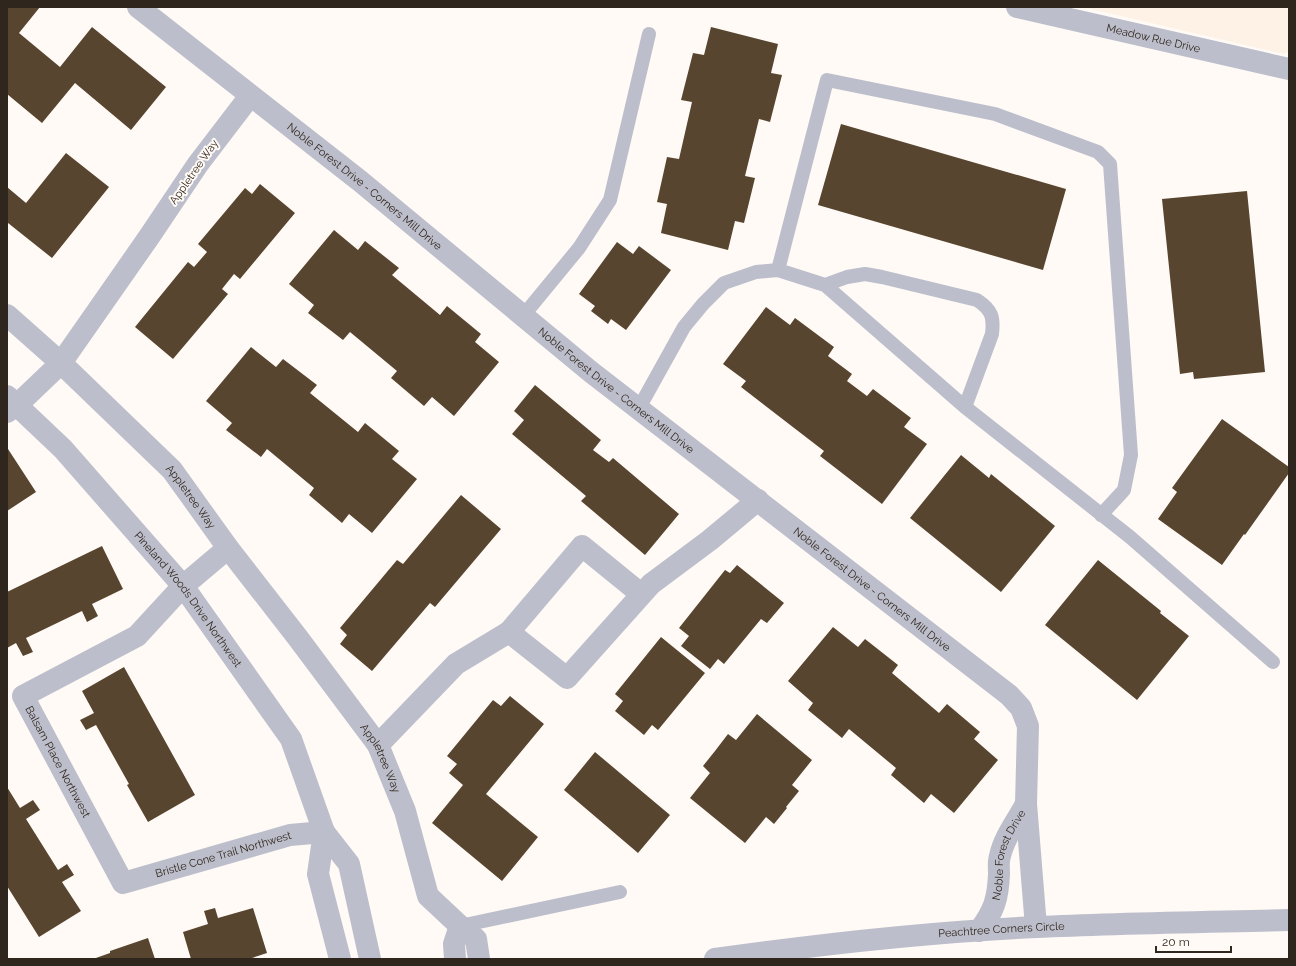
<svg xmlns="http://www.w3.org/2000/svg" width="1296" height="966" font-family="Raleway,sans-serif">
  <rect width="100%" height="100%" fill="#fffaf5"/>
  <path fill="#fef2e6" d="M 1083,7 L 1289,7 L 1289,51 L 1284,54 Z"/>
  <path fill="#584530" d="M 7,7 L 40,7 L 19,33 L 60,67 L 92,27 L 166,87 L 131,130 L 75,83 L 42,123 L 7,94 Z
    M 711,27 L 778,44 L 771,73 L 782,75 L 770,122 L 759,119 L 745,176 L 755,178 L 744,223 L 735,221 L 728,250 L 661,233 L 667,204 L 657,202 L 667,157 L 679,159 L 692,102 L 681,100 L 693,53 L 704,55 Z
    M 841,124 L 1066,189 L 1043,270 L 818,205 Z
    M 66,153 L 109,187 L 52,258 L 8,223 L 7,225 L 7,187 L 26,203 Z
    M 260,184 L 295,213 L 240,279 L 234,274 L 222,289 L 228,294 L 173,359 L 135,327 L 188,262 L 194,267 L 207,252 L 198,244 L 245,188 L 252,194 Z
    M 1247,191 L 1265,372 L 1194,379 L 1193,372 L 1180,374 L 1162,199 Z
    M 334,230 L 358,250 L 365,241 L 399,268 L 392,275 L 440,315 L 447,306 L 481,334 L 475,342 L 499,362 L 454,416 L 432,397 L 424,406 L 391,378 L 397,371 L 350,332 L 343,340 L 308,313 L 314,305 L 289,284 Z
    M 617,242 L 633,254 L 639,246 L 671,270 L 626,330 L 611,319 L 608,324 L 591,311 L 595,306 L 579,294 Z
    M 766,307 L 790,325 L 795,318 L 834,347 L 828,356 L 852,374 L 847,381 L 867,396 L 873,389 L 911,418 L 904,427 L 927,444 L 882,504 L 820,456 L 824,451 L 741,387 L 746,381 L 723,364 Z
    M 251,347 L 276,367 L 283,359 L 317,385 L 310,393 L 358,432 L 365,423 L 399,451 L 392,459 L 417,479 L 372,533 L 349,514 L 342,523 L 309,495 L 314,488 L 267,449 L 261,457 L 226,430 L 232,423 L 206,401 Z
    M 535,385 L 601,440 L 593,450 L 609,462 L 613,458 L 679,514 L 645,555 L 581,501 L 586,496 L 512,434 L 524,420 L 514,411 Z
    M 1222,419 L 1289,467 L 1289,473 L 1245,535 L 1244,534 L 1222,565 L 1158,519 L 1177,492 L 1172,488 Z
    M 8,449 L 36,492 L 7,511 L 7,450 Z
    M 961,455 L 989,478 L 991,474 L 1055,526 L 1001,592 L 910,518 Z
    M 461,495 L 501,529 L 435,607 L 430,603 L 372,671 L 340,644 L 347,635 L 340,628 L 397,560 L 403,564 Z
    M 102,546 L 123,589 L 92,604 L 98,616 L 87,622 L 82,611 L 26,638 L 33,652 L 23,656 L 16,643 L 7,648 L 7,592 Z
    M 1098,560 L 1161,611 L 1160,613 L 1189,636 L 1137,700 L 1045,625 Z
    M 737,565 L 784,603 L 767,623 L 761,619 L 724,664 L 718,659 L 710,669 L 681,646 L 689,636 L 679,628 L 725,570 L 730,573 Z
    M 833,627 L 858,647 L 865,639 L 898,665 L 892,673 L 939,713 L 947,704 L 980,732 L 974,739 L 998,760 L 954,813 L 931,794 L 924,803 L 891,775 L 896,768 L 849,729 L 842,738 L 808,710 L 813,703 L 788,681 Z
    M 661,637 L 705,673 L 658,730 L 652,725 L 644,735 L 615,711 L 623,701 L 615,694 Z
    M 124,667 L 195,795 L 148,822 L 127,785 L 129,784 L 96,725 L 86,730 L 80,720 L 94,713 L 82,691 Z
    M 510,696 L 544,724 L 486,794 L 538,837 L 502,881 L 432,823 L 463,785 L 449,773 L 457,764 L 447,756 L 493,700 L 501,706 Z
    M 757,714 L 812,760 L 792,785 L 799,791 L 786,807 L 787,808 L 774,824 L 766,817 L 745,843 L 690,798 L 710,773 L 703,766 L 715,751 L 728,734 L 736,740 Z
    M 595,752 L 670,815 L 638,853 L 564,790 Z
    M 7,787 L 20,808 L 33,800 L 40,810 L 26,819 L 58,870 L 67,864 L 74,875 L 62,882 L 81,911 L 39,937 L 7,886 Z
    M 215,908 L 218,918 L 253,908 L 267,953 L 249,959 L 191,959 L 183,932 L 208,924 L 204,911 Z
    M 148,938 L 155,959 L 93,959 L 110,953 L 110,951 Z"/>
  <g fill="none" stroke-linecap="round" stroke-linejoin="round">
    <path stroke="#bdbecb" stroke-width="14" d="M 778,270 L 827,80 L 995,114 L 1098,152 L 1110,164 L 1131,455 L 1124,490 L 1101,515
      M 825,285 L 847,277 L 865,274 L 882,277 L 977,300 C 992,310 994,317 992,334 L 965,407
      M 523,316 L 579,248 L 610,200 L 649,34
      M 639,408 L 684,327 L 703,304 L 724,283 L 756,272 L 778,270 L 825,285 L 965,407 L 1130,537 L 1273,662
      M 460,926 L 620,892"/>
    <g stroke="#bdbecb" stroke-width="22">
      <path id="s1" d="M 138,7 L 360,181 L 591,372 L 1009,695 L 1021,708 L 1028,726 L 1026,804 L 1036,927"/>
      <path id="s2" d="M 1017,7 L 1289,69"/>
      <path id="s3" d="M 250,96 L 198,164 L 149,237 L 61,363 L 172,470 L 228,548 L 298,638 L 378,745 L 405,811 L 428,896 L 460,926 L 476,939 L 479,959"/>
      <path d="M 7,315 L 61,363 L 17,405 L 7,412"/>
      <path id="s4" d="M 7,396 L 63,449 L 183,586 L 291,739 L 324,832 L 349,864 L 370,959"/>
      <path id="s5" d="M 228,548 L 183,586 L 137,636 L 23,696 L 123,883 L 290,835 L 324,832"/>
      <path d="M 641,594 L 582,546 L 509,632 L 567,678 L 651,584 L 710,540 L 758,500"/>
      <path d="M 378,745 L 456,664 L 509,632"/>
      <path d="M 324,832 L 318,874 L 340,959"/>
      <path id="s6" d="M 979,931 C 994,911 998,899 999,874 C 999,868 998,862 1000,856 C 1004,837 1017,821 1026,804"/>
      <path d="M 455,959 L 454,944 L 460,926"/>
    </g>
    <path stroke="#bdbecb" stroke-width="22" id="s7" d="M 715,959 C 821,944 928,932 1036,927 C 1120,923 1205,922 1289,920"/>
  </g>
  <g text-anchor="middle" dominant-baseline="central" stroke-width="4" stroke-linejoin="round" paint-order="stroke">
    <g font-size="11" fill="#2f261d" stroke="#fffaf5">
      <text stroke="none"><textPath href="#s2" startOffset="140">Meadow Rue Drive</textPath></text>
      <text transform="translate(194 172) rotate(-55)">Appletree Way</text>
      <text stroke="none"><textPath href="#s1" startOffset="289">Noble Forest Drive - Corners Mill Drive</textPath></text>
      <text stroke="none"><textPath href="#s1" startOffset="613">Noble Forest Drive - Corners Mill Drive</textPath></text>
      <text stroke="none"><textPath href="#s3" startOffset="514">Appletree Way</textPath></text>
      <text stroke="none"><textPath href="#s1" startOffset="937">Noble Forest Drive - Corners Mill Drive</textPath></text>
      <text stroke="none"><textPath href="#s4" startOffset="273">Pineland Woods Drive Northwest</textPath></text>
      <text stroke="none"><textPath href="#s3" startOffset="838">Appletree Way</textPath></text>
      <text stroke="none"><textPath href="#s5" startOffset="330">Balsam Place Northwest</textPath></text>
      <text stroke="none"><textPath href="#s5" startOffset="572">Bristle Cone Trail Northwest</textPath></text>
      <text stroke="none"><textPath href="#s6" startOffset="83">Noble Forest Drive</textPath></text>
      <text stroke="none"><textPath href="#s7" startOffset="288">Peachtree Corners Circle</textPath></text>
    </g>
  </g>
  <rect width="1296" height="966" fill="none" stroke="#2f261d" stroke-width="16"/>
  <path d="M1156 946v6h75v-6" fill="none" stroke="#2f261d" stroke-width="2"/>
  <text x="1162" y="946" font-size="12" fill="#2f261d" stroke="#fffaf5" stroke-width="3" paint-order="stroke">20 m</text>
</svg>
